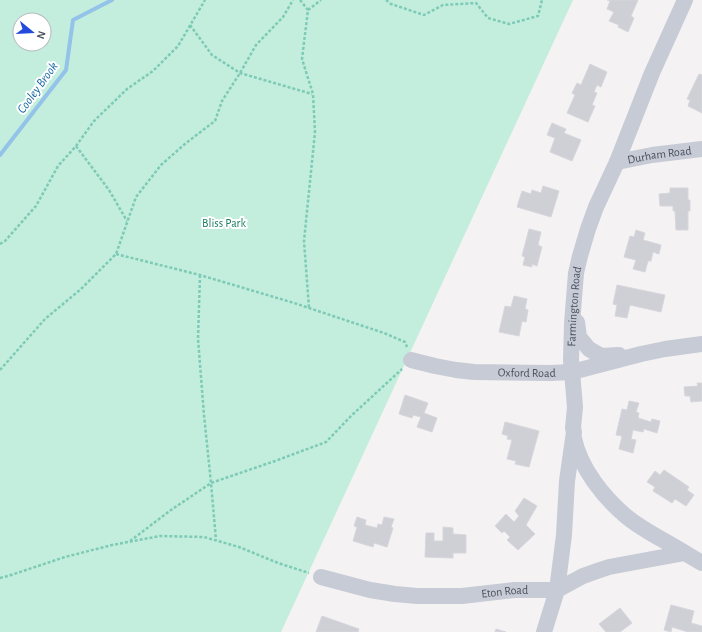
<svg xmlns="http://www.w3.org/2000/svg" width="702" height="632" font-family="'Alegreya Sans',sans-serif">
  <rect width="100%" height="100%" fill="#f4f2f2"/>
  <path fill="#c3eedd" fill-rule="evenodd" d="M 0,0 L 573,0 L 281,632 L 0,632 ZM 20,20 L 44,20 L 44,44 L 20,44 Z"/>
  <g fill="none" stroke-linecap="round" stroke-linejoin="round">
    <path stroke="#93c3e8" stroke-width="4" d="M 0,155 L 66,70 L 73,20 L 112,0"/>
  </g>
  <path fill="#cfd0d6" stroke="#d6d6dc" d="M 607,0 L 638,0 L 631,16 L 634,18 L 628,32 L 618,27 L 619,25 L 609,21 L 614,12 L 607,9 L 610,1 Z
    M 590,64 L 607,72 L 601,87 L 597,85 L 594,92 L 597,93 L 592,105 L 595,106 L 588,122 L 567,113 L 575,95 L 572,93 L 577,83 L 581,85 Z
    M 699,74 L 702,75 L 702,113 L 688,106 L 690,100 L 687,99 Z
    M 552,123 L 566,129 L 564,133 L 581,140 L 572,161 L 550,152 L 555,138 L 547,135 Z
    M 543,186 L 559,191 L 551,217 L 517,207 L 522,191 L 531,194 L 532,190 L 541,193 Z
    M 670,188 L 688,188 L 688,200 L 690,200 L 690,211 L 688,211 L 688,230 L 676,230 L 675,211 L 673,211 L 673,206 L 660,206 L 659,194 L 670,193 Z
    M 529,229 L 541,232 L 538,245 L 542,247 L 537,266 L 532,264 L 532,267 L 523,265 L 525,257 L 522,256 Z
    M 636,230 L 645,233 L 643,240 L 661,245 L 659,254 L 653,252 L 651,261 L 648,261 L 645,272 L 633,269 L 636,260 L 624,257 L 630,236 L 634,237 Z
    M 617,285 L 665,295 L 661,312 L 630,305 L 627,318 L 615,316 L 617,305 L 613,304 Z
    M 514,296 L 527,299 L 525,309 L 528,310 L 526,322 L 522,321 L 519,336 L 499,332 L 505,306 L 511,307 Z
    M 697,383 L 702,383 L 702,401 L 691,402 L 690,396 L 685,396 L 684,387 L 698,386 Z
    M 405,395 L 428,403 L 424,413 L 437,418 L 432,432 L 417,427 L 421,417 L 413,415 L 412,418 L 399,414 Z
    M 629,401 L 639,403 L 636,412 L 639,413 L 638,418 L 651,422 L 652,419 L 660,421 L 657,433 L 644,429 L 643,432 L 633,430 L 631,439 L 636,440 L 633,453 L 619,449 L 622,436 L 616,435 L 622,409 L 627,410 Z
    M 505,422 L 539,431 L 529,467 L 515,464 L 516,461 L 507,459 L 512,440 L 507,439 L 508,436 L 502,434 Z
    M 664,470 L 689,487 L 687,490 L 694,495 L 686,506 L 675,499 L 672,503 L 653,491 L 655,487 L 647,482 L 655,471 L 660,475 Z
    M 524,498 L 537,506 L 526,525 L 535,534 L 518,550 L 507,540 L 510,537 L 504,531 L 502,533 L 495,526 L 506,514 L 514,522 L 519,516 L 515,511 Z
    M 357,517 L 366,520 L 365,525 L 377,528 L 378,524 L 382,525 L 384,517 L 394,519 L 391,527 L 393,528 L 387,547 L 374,543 L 373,547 L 353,541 L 357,527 L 354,526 Z
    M 443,527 L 453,528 L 453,534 L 466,535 L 466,553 L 453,553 L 453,558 L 425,557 L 426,533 L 434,533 L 434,541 L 443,541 Z
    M 671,605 L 694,611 L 691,623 L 702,626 L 702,632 L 688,632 L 672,627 L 671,632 L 664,630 Z
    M 620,608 L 632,623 L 620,632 L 606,632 L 599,624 Z
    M 322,616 L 359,629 L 358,632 L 316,632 Z
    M 496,629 L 506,632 L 495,632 Z"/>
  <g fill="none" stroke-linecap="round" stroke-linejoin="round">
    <path stroke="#7dcab6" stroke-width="2.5" stroke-dasharray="3 2" stroke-linecap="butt" d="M 300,0 L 308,10 L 302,59 L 313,94 L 315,132 L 304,241 L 309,308
      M 386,0 L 391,4 L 424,15 L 443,5 L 476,3 L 488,18 L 509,24 L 538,16 L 542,0
      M 308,10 L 321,0
      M 190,25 L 212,55 L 240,73 L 312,94
      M 76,146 L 109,190 L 127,221
      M 0,244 L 5,241 L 36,206 L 58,166 L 76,146 L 94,121 L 127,89 L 153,71 L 178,46 L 205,0
      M 116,254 L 200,275 L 294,303 L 384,333 L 405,342 L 407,347
      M 200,275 L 198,339 L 204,415 L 211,483 L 216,540
      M 0,370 L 45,319 L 81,289 L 116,254 L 136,197 L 161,165 L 186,143 L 215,121 L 222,101 L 240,73 L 256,45 L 283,17 L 293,0
      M 130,541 L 171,510 L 211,483 L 275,461 L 326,442 L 351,416 L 402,369
      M 0,578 L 8,576 L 65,557 L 112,545 L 160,536 L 204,537 L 239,547 L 278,563 L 309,573"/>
    <g stroke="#c6cbd5" stroke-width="16">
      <path id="s1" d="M 617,162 L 652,155 L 702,149"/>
      <path d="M 577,322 L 579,337 L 589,349 L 601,356 L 619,355"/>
      <path id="s2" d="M 411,360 L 435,366 L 456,370 L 474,372 L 550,373 L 572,372 L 641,354 L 665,349 L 702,344"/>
      <path d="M 574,438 C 580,468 604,498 627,517 C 644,531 666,541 685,553"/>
      <path id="s3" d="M 321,577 L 370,590 L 395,594 L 417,596 L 462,596 L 514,590 L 557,590 L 583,576 L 597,571 L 609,567 L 652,559 L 685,553 L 702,563"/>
      <path id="s4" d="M 544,632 L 557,590 L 564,535 L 567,481 L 574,432 L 573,428 L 575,407 L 571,360 L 572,324 L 576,273 L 580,256 L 588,229 L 596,207 L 617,162 L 652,73 L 685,0"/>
    </g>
  </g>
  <g text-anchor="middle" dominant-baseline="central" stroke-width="4" stroke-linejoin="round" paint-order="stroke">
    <g font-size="12" fill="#4a505e" stroke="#fff">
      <text stroke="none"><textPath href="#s1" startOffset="43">Durham Road</textPath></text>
      <text stroke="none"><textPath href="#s4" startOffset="329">Farmington Road</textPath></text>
      <text stroke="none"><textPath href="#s2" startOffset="117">Oxford Road</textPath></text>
      <text stroke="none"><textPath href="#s3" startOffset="186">Eton Road</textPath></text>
    </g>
    <g font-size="12" fill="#1d7e63" stroke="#fff">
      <text x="224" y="223">Bliss Park</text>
    </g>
    <g font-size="13" font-style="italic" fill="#1467a7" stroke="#fff">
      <text transform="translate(38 88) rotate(-54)">Cooley Brook</text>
    </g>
  </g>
  <g transform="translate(32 32) rotate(108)"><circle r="19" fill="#ffffff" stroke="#b7b9bf"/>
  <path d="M0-3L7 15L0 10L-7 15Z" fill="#234adc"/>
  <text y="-6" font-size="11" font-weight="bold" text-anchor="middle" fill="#4a505e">N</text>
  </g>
</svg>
